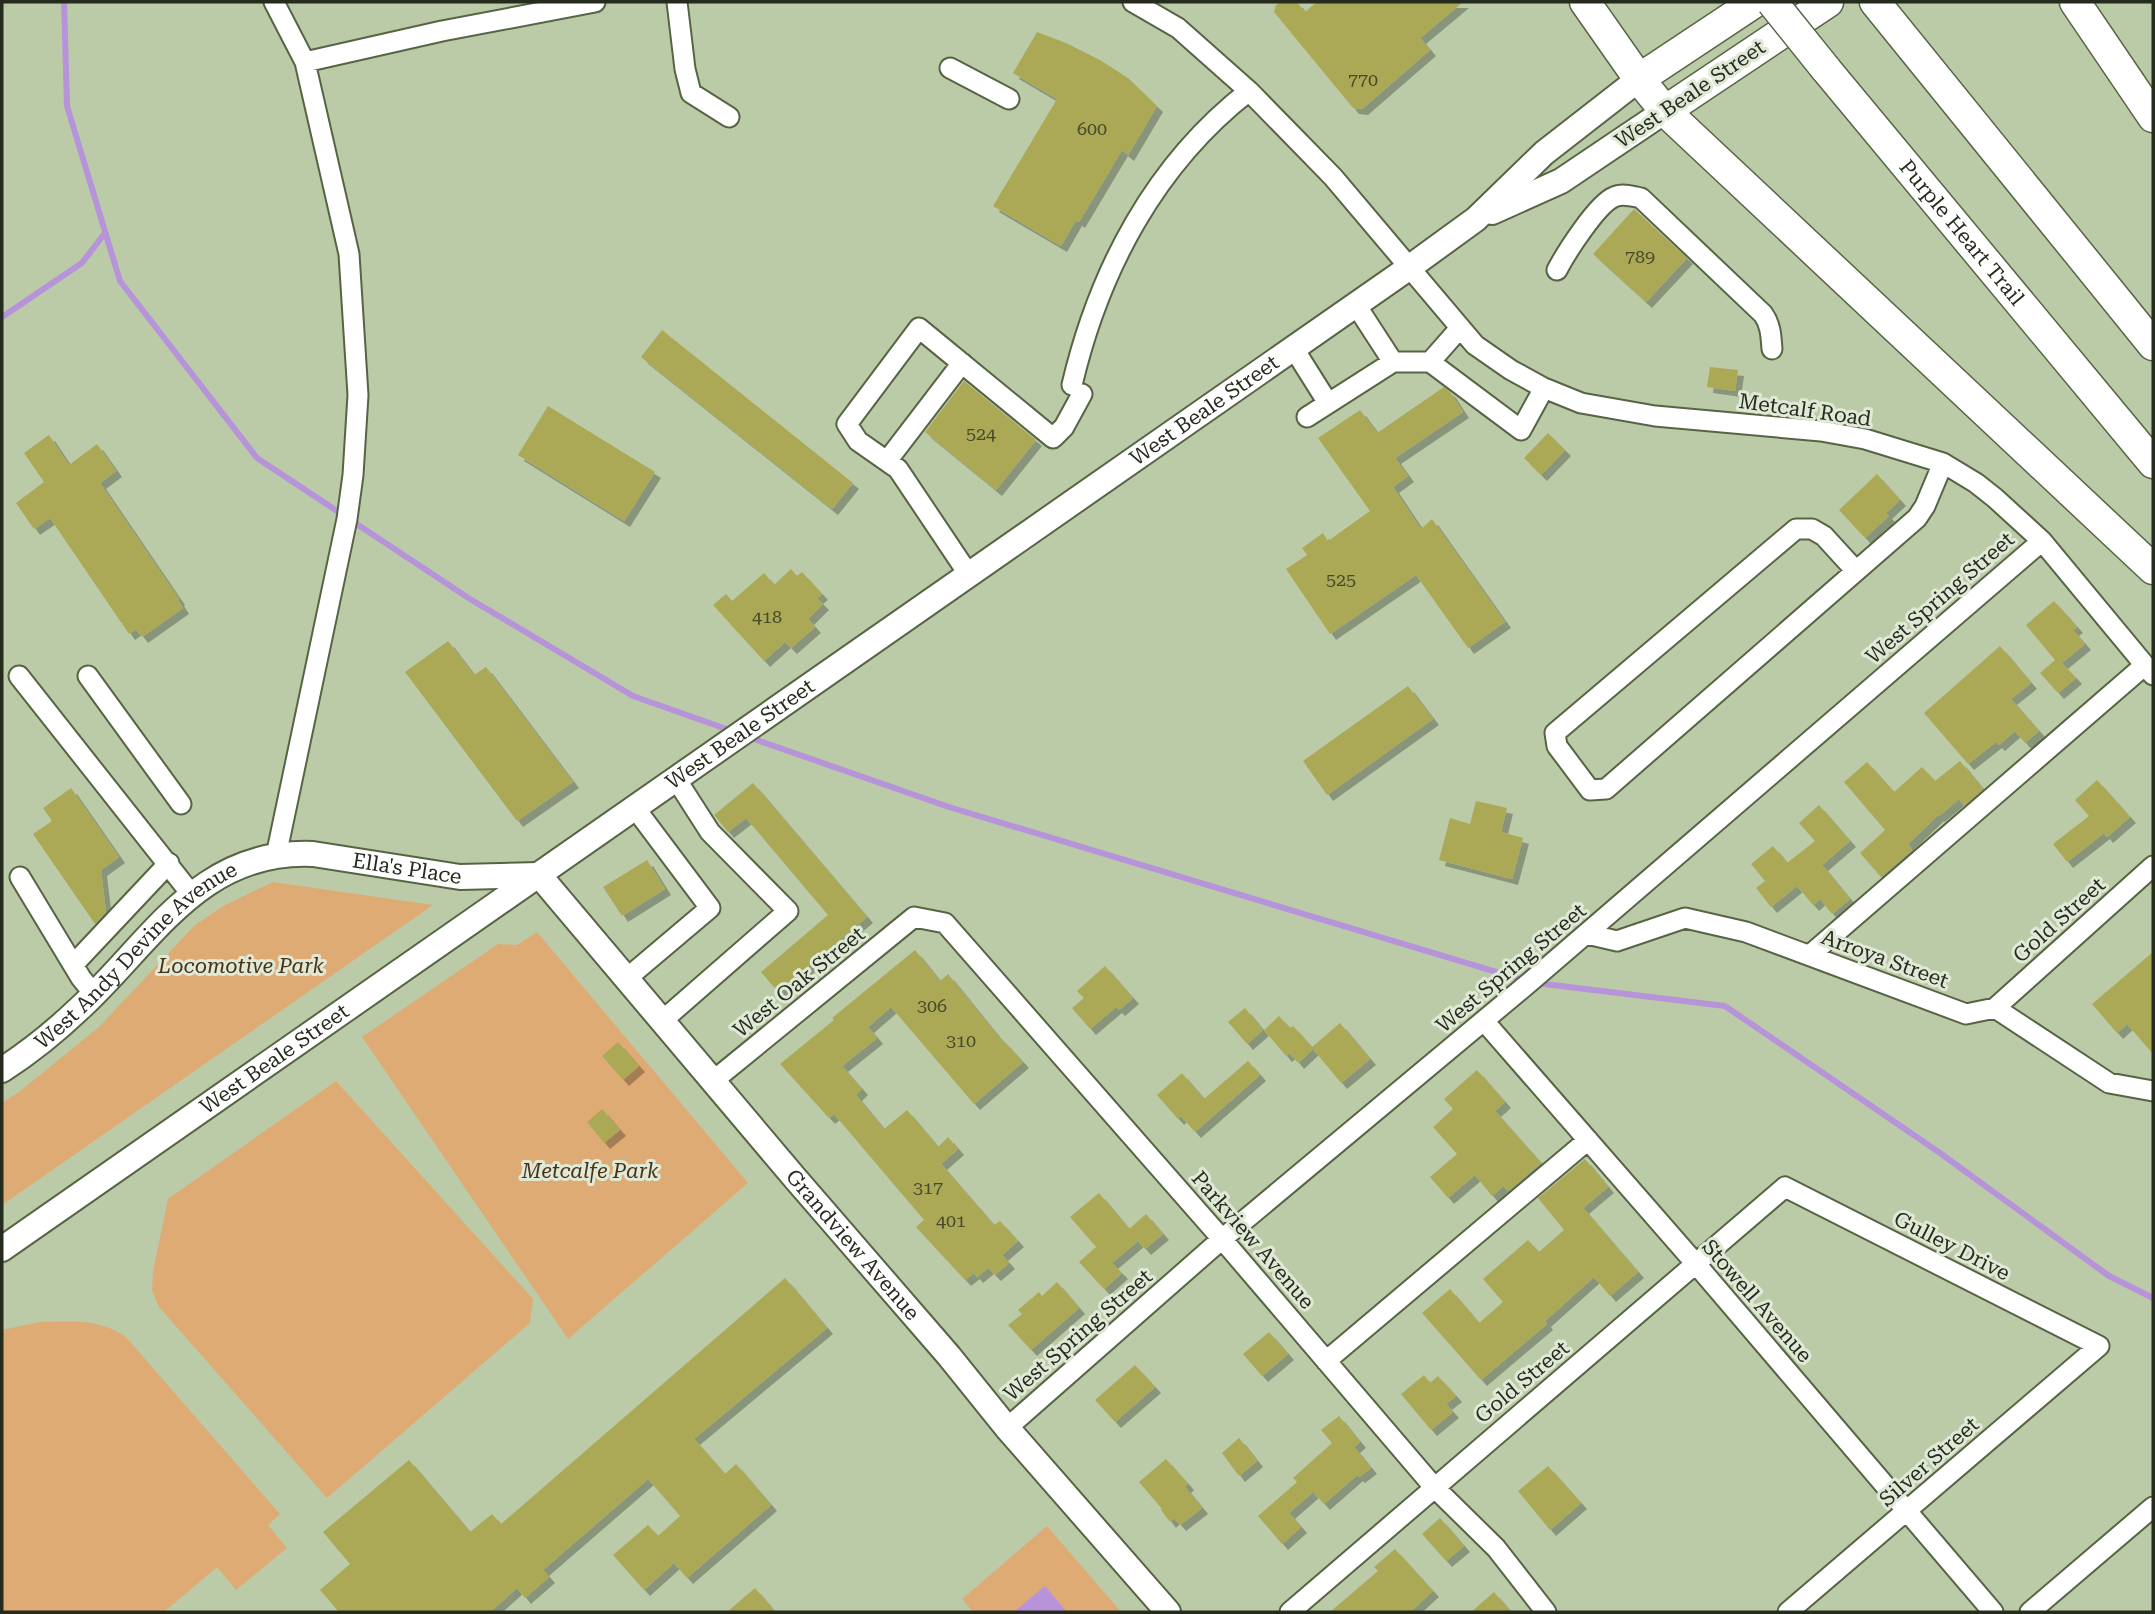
<svg xmlns="http://www.w3.org/2000/svg" width="2155" height="1614" font-family="'Roboto Serif',serif">
  <defs>
    <filter id="shadow"><feDropShadow dx="6" dy="6" stdDeviation="0" flood-color="#0004"/></filter>
  </defs>
  <rect width="100%" height="100%" fill="#bbcba8"/>
  <path fill="#dfab74" d="M 273,882 L 433,905 L 2,1205 L 2,1103 L 19,1092 L 99,1027 L 195,925 L 225,905 Z
    M 537,932 L 748,1183 L 568,1339 L 362,1037 L 498,944 L 517,945 Z
    M 336,1081 L 533,1299 L 530,1323 L 327,1498 L 159,1307 L 152,1290 L 153,1271 L 168,1199 Z
    M 40,1322 C 73,1322 95,1318 125,1336 L 280,1514 L 268,1525 L 287,1548 L 236,1590 L 217,1567 L 164,1612 L 2,1612 L 2,1330 Z
    M 1047,1526 L 1121,1612 L 973,1612 L 962,1599 Z"/>
  <path fill="#b793d9" d="M 1045,1586 L 1067,1612 L 1014,1612 Z"/>
  <g fill="none" stroke-linecap="round" stroke-linejoin="round">
    <path stroke="#b793d9" stroke-width="6" d="M 64,2 L 67,106 L 120,281 L 257,458 L 470,599 L 633,696 L 732,731
      M 2,317 L 82,263 L 105,233
      M 748,737 L 949,807 L 1526,981
      M 1536,983 L 1725,1006 L 1940,1153 L 2109,1276 L 2153,1298"/>
  </g>
  <path fill="#aca956" filter="url(#shadow)" d="M 1280,2 L 1297,2 L 1305,12 L 1317,2 L 1463,2 L 1420,38 L 1430,50 L 1362,109 L 1353,108 L 1274,12 L 1276,5 Z
    M 1037,32 L 1066,43 L 1100,60 L 1128,78 L 1157,106 L 1128,155 L 1122,150 L 1079,222 L 1076,220 L 1061,246 L 993,206 L 1057,99 L 1013,73 Z
    M 1634,209 L 1687,258 L 1646,302 L 1593,254 Z
    M 662,330 L 853,483 L 832,509 L 641,357 Z
    M 1710,367 L 1738,370 L 1735,391 L 1707,387 Z
    M 964,381 L 1036,440 L 996,490 L 925,432 Z
    M 1444,387 L 1450,392 L 1463,412 L 1395,458 L 1408,476 L 1393,487 L 1421,529 L 1432,519 L 1505,622 L 1468,648 L 1416,575 L 1330,634 L 1286,569 L 1307,555 L 1302,548 L 1323,533 L 1328,541 L 1370,511 L 1318,438 L 1360,410 L 1377,433 Z
    M 548,406 L 655,472 L 624,521 L 518,455 Z
    M 1548,433 L 1565,450 L 1541,475 L 1524,458 Z
    M 49,435 L 69,465 L 97,444 L 116,471 L 100,483 L 179,599 L 178,600 L 183,608 L 142,637 L 136,629 L 129,634 L 50,518 L 34,529 L 16,503 L 44,482 L 24,453 Z
    M 1877,474 L 1900,500 L 1886,513 L 1889,516 L 1865,538 L 1839,510 Z
    M 791,569 L 797,576 L 802,572 L 822,594 L 817,598 L 823,604 L 808,619 L 815,627 L 791,648 L 785,642 L 764,661 L 713,605 L 726,594 L 732,601 L 764,573 L 774,585 Z
    M 2054,601 L 2077,627 L 2073,630 L 2085,644 L 2062,663 L 2076,678 L 2058,693 L 2040,673 L 2055,660 L 2026,625 Z
    M 448,641 L 474,675 L 486,667 L 573,782 L 517,821 L 405,672 Z
    M 2000,646 L 2031,683 L 2011,699 L 2039,731 L 2025,743 L 2015,731 L 1999,745 L 1996,742 L 1968,764 L 1924,713 Z
    M 1408,686 L 1433,719 L 1327,795 L 1303,761 Z
    M 1960,761 L 1983,789 L 1964,806 L 1959,799 L 1939,816 L 1938,815 L 1908,844 L 1912,850 L 1881,877 L 1860,853 L 1885,830 L 1844,782 L 1867,762 L 1894,792 L 1922,767 L 1935,781 Z
    M 2097,780 L 2130,817 L 2107,837 L 2104,833 L 2067,862 L 2053,844 L 2089,816 L 2075,800 Z
    M 753,783 L 867,917 L 778,992 L 761,972 L 828,915 L 746,818 L 728,832 L 714,815 Z
    M 71,788 L 119,857 L 101,870 L 106,912 L 95,924 L 33,834 L 52,821 L 43,808 Z
    M 1476,801 L 1507,808 L 1501,832 L 1523,838 L 1512,879 L 1439,860 L 1450,818 L 1470,824 Z
    M 1819,805 L 1850,841 L 1822,865 L 1850,899 L 1832,914 L 1820,899 L 1813,905 L 1797,886 L 1771,907 L 1756,888 L 1765,881 L 1751,864 L 1773,846 L 1787,863 L 1815,841 L 1799,823 Z
    M 647,860 L 665,889 L 622,916 L 603,887 Z
    M 915,950 L 940,981 L 948,974 L 1003,1042 L 1004,1041 L 1023,1062 L 974,1104 L 891,1007 L 868,1027 L 877,1038 L 842,1066 L 862,1089 L 856,1095 L 884,1129 L 907,1110 L 938,1147 L 948,1137 L 958,1149 L 941,1164 L 994,1225 L 1000,1221 L 1018,1241 L 1002,1255 L 1009,1263 L 995,1275 L 988,1268 L 977,1277 L 974,1273 L 965,1280 L 916,1227 L 924,1220 L 834,1114 L 829,1118 L 780,1064 L 834,1020 L 832,1018 Z
    M 2153,952 L 2153,1054 L 2127,1024 L 2117,1033 L 2092,1004 Z
    M 1105,966 L 1133,998 L 1119,1010 L 1116,1007 L 1090,1029 L 1072,1008 L 1084,998 L 1077,991 Z
    M 1245,1008 L 1263,1030 L 1247,1044 L 1228,1022 Z
    M 1279,1016 L 1290,1028 L 1293,1026 L 1312,1047 L 1340,1023 L 1370,1059 L 1341,1083 L 1313,1049 L 1298,1063 L 1290,1053 L 1286,1056 L 1264,1030 Z
    M 618,1042 L 639,1066 L 623,1080 L 602,1056 Z
    M 1248,1061 L 1260,1075 L 1195,1132 L 1181,1116 L 1178,1119 L 1157,1095 L 1182,1073 L 1204,1099 Z
    M 1477,1070 L 1505,1102 L 1495,1111 L 1541,1163 L 1508,1191 L 1503,1186 L 1492,1196 L 1475,1175 L 1448,1198 L 1430,1177 L 1457,1154 L 1433,1127 L 1453,1109 L 1444,1099 Z
    M 602,1109 L 620,1130 L 604,1143 L 587,1122 Z
    M 1585,1159 L 1608,1187 L 1583,1208 L 1638,1272 L 1610,1296 L 1594,1277 L 1545,1321 L 1547,1324 L 1481,1380 L 1422,1313 L 1450,1289 L 1479,1323 L 1503,1302 L 1483,1279 L 1528,1240 L 1539,1252 L 1564,1230 L 1538,1198 Z
    M 1099,1193 L 1129,1229 L 1146,1214 L 1163,1234 L 1145,1249 L 1138,1241 L 1112,1263 L 1122,1273 L 1104,1289 L 1079,1262 L 1096,1247 L 1070,1217 Z
    M 785,1278 L 827,1328 L 694,1439 L 725,1474 L 736,1464 L 771,1505 L 687,1578 L 674,1563 L 644,1590 L 613,1555 L 648,1525 L 658,1536 L 680,1516 L 648,1479 L 543,1570 L 549,1577 L 525,1598 L 517,1588 L 490,1612 L 339,1612 L 320,1590 L 350,1564 L 323,1532 L 409,1460 L 470,1532 L 492,1514 L 501,1524 Z
    M 1057,1282 L 1079,1308 L 1031,1350 L 1008,1325 L 1022,1314 L 1018,1310 L 1039,1292 L 1042,1296 Z
    M 1269,1332 L 1288,1354 L 1262,1376 L 1243,1354 Z
    M 1135,1365 L 1155,1387 L 1115,1422 L 1095,1400 Z
    M 1424,1375 L 1430,1383 L 1438,1376 L 1456,1396 L 1446,1404 L 1453,1412 L 1431,1430 L 1401,1394 Z
    M 1339,1416 L 1360,1442 L 1354,1447 L 1371,1468 L 1359,1477 L 1357,1475 L 1324,1504 L 1313,1492 L 1289,1513 L 1301,1527 L 1282,1544 L 1258,1516 L 1297,1482 L 1293,1478 L 1332,1443 L 1321,1430 Z
    M 1239,1438 L 1257,1461 L 1239,1476 L 1222,1453 Z
    M 1166,1459 L 1188,1484 L 1185,1487 L 1202,1508 L 1180,1525 L 1174,1518 L 1170,1522 L 1161,1510 L 1162,1509 L 1139,1482 Z
    M 1548,1466 L 1581,1503 L 1550,1530 L 1518,1491 Z
    M 1440,1518 L 1464,1546 L 1446,1561 L 1422,1534 Z
    M 1395,1549 L 1433,1591 L 1410,1612 L 1330,1612 L 1378,1571 L 1374,1567 Z
    M 755,1588 L 775,1612 L 727,1612 Z
    M 1494,1592 L 1511,1612 L 1471,1612 Z"/>
  <g fill="none" stroke-linecap="round" stroke-linejoin="round">
    <defs>
      <path id="minor" d="M 274,2 L 305,62 L 349,254 L 358,395 L 353,475 L 347,519 L 276,856
        M 677,2 L 685,69 L 691,93 L 729,117
        M 1133,2 L 1178,28 L 1249,91 L 1333,177 L 1475,345 L 1511,370 L 1544,388 L 1581,403 L 1655,416 L 1821,431 L 1865,439 L 1943,463 L 1976,483 L 1995,498 L 2042,541 L 2153,675
        M 305,62 L 442,31 L 595,2
        M 950,68 L 1009,99
        M 1557,270 C 1566,253 1597,204 1614,197 C 1622,193 1632,196 1641,198 L 1763,314 C 1771,325 1771,337 1772,349
        M 1356,305 L 1393,362 L 1430,362
        M 1460,328 L 1430,362 L 1521,430 L 1544,388
        M 1294,349 L 1328,403
        M 1072,385 C 1099,270 1155,164 1249,91
        M 1307,417 L 1393,362
        M 887,461 L 962,363
        M 1856,571 L 1824,536 L 1812,529 L 1796,529 L 1555,733 L 1557,746 L 1590,790 L 1606,789 L 1917,518 L 1925,506 L 1943,463
        M 969,575 L 898,469 L 858,441 L 847,424 L 919,328 L 1053,438 L 1064,427 L 1082,394
        M 19,676 L 192,895
        M 88,676 L 181,804
        M 20,877 L 81,978 L 94,994
        M 1587,934 L 1617,941 L 1685,918 L 1746,932 L 1966,1014 L 1995,1008 L 2109,1083 L 2153,1091
        M 1810,955 L 2145,665
        M 73,965 L 169,863
        M 626,979 L 710,908 L 635,808
        M 1995,1008 L 2153,866
        M 662,1021 L 788,911 L 710,832 L 676,779
        M 1484,1021 L 1696,1264 L 1993,1612
        M 713,1081 L 914,917 L 945,923 L 1222,1239 L 1434,1487 L 1496,1548 L 1546,1612
        M 1326,1361 L 1588,1140
        M 1007,1428 L 1222,1239 L 1530,982 L 2042,541
        M 1290,1612 L 1785,1187 L 2099,1346 L 1788,1612
        M 2030,1612 L 2153,1507"/>
      <g id="major">
        <path d="M 1492,212 L 1561,181 L 1665,111"/>
        <path id="s1" d="M 539,875 L 794,1177 L 949,1356 L 1007,1428 L 1168,1612"/>
        <path id="s2" d="M 2,1070 C 30,1052 57,1030 81,1007 C 153,940 200,849 313,854 L 460,877 L 539,875"/>
        <path id="s3" d="M 2,1249 L 1410,267 L 1476,219 L 1544,153 L 1639,79"/>
      </g>
      <g id="highway">
        <path d="M 1585,2 L 1639,79 L 1665,111 L 2153,569"/>
        <path d="M 1875,2 L 2153,345"/>
        <path d="M 2075,2 L 2153,117"/>
        <path id="s4" d="M 1825,68 L 2153,463"/>
        <path d="M 1639,79 L 1755,2"/>
        <path d="M 1665,111 L 1828,2"/>
      </g>
    </defs>
    <use href="#minor" stroke="#566444" stroke-width="23"/>
    <use href="#major" stroke="#566444" stroke-width="28"/>
    <use href="#highway" stroke="#566444" stroke-width="33"/>
    <use href="#minor" stroke="#fff" stroke-width="19"/>
    <use href="#major" stroke="#fff" stroke-width="24"/>
    <use href="#highway" stroke="#fff" stroke-width="30"/>
    <defs>
      <path id="highway-bridge" d="M 1772,2 L 1825,68"/>
    </defs>
    <use href="#highway-bridge" stroke="#566444" stroke-width="33" stroke-linecap="butt"/>
    <use href="#highway-bridge" stroke="#fff" stroke-width="30"/>
  </g>
  <g text-anchor="middle" dominant-baseline="central" stroke-width="6" stroke-linejoin="round" paint-order="stroke">
    <g font-size="18" fill="#474a2b">
      <text x="1363" y="79">770</text>
      <text x="1092" y="128">600</text>
      <text x="1640" y="256">789</text>
      <text x="981" y="433">524</text>
      <text x="1341" y="579">525</text>
      <text x="767" y="616">418</text>
      <text x="932" y="1005">306</text>
      <text x="961" y="1040">310</text>
      <text x="928" y="1187">317</text>
      <text x="951" y="1220">401</text>
    </g>
    <g font-size="21" fill="#252b1d" stroke="#e0e8d6">
      <text transform="translate(1690 94) rotate(-34)">West Beale Street</text>
      <text stroke="none"><textPath href="#s4" startOffset="214">Purple Heart Trail</textPath></text>
      <text transform="translate(1805 410) rotate(8)">Metcalf Road</text>
      <text stroke="none"><textPath href="#s3" startOffset="1466">West Beale Street</textPath></text>
      <text transform="translate(1940 598) rotate(-41)">West Spring Street</text>
      <text stroke="none"><textPath href="#s3" startOffset="900">West Beale Street</textPath></text>
      <text stroke="none"><textPath href="#s2" startOffset="485">Ella's Place</textPath></text>
      <text transform="translate(2059 920) rotate(-42)">Gold Street</text>
      <text stroke="none"><textPath href="#s2" startOffset="177">West Andy Devine Avenue</textPath></text>
      <text transform="translate(1885 959) rotate(20)">Arroya Street</text>
      <text transform="translate(1511 968) rotate(-40)">West Spring Street</text>
      <text transform="translate(799 982) rotate(-39)">West Oak Street</text>
      <text stroke="none"><textPath href="#s3" startOffset="332">West Beale Street</textPath></text>
      <text transform="translate(1253 1240) rotate(49)">Parkview Avenue</text>
      <text stroke="none"><textPath href="#s1" startOffset="485">Grandview Avenue</textPath></text>
      <text transform="translate(1952 1246) rotate(27)">Gulley Drive</text>
      <text transform="translate(1757 1301) rotate(49)">Stowell Avenue</text>
      <text transform="translate(1078 1335) rotate(-41)">West Spring Street</text>
      <text transform="translate(1522 1382) rotate(-40)">Gold Street</text>
      <text transform="translate(1929 1462) rotate(-41)">Silver Street</text>
    </g>
    <g font-size="21" font-style="italic" fill="#493115" stroke="#e0e8d6">
      <text x="241" y="966">Locomotive Park</text>
      <text x="590" y="1171">Metcalfe Park</text>
    </g>
  </g>
  <rect width="2155" height="1614" fill="none" stroke="#252b1d" stroke-width="7"/>
</svg>
